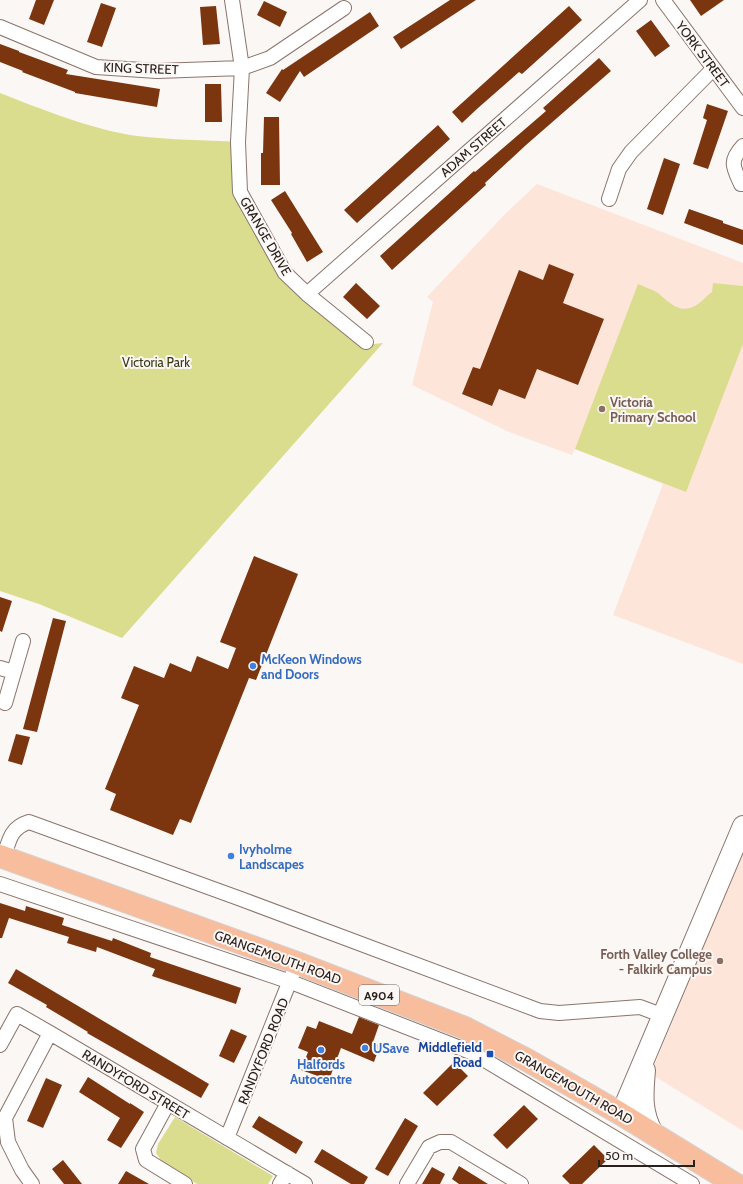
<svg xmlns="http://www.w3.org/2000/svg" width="743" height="1184" font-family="Cabin,sans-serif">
  <rect width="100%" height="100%" fill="#fbf7f5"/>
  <path fill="#fee5da" d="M 537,184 L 743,263 L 743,664 L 613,615 L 663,484 L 575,449 L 572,455 L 509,432 L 412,385 L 433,302 L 427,297 L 506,213 Z
    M 743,849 L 743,1131 L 651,1074 Z"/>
  <path fill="#dadd8e" d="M 0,93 C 41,109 93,130 137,136 C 170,140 205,140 238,142 L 240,192 L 285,273 L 366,342 L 374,344 L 383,343 L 122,638 L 39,604 L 0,591 Z
    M 713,283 L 743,286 L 743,344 L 686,492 L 575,449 L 638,284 C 644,287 652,289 658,293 C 670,303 681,316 698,304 C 703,301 707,295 712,292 Z
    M 175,1117 L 273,1176 L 268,1184 L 197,1184 L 162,1162 L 156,1153 L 158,1144 Z"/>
  <path fill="#7b350f" d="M 36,0 L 54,0 L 44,25 L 29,19 Z
    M 450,0 L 476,0 L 401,49 L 393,37 Z
    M 690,0 L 724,0 L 701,16 Z
    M 264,1 L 287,12 L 280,27 L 257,15 Z
    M 101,3 L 116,8 L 102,47 L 87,42 Z
    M 216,6 L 220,44 L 203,45 L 200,7 Z
    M 569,6 L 582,20 L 522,74 L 519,72 L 478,108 L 462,123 L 452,112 Z
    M 370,12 L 379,26 L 304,77 L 300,71 L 280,102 L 266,93 L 282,69 L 283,70 Z
    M 651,20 L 670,46 L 655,57 L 636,31 Z
    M 0,44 L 19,51 L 19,52 L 68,70 L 66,74 L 160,89 L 157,107 L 75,93 L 75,92 L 22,72 L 23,71 L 0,62 Z
    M 599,58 L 611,71 L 526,145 L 485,183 L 486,185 L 392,270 L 380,256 L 474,171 L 475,172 L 546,111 L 543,108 Z
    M 205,84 L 221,84 L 222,122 L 205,122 Z
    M 707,104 L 728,111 L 708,169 L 693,164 L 707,120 L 703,118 Z
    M 264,117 L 279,117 L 280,185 L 261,185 L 261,153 L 263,153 Z
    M 438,125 L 450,139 L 357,223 L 344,210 Z
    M 664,158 L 680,164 L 663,215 L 647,209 Z
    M 285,191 L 323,252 L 307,262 L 291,234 L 292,233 L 271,200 Z
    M 689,209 L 723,221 L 723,223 L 743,230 L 743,245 L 684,223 Z
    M 549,264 L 574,274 L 563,303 L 604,319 L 578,385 L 537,369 L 525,399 L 499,389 L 492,406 L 462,394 L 473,367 L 480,369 L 519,270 L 543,280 Z
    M 356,283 L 380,306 L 367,319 L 343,297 Z
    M 254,556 L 298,574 L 256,680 L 249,678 L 191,823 L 180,819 L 173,835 L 110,810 L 116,794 L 105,789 L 139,705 L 121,698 L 134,666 L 164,678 L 170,663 L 191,672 L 197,656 L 228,669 L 236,648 L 220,642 Z
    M 0,597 L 12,601 L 2,632 L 0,631 Z
    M 53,618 L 66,621 L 37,732 L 23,729 Z
    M 16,734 L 30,737 L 22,765 L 8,761 Z
    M 0,903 L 25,911 L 26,906 L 64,918 L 62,925 L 112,941 L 113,938 L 151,953 L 150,957 L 241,988 L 236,1004 L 152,976 L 155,969 L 97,947 L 96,952 L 67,943 L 69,937 L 9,918 L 2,938 L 0,938 Z
    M 16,969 L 209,1084 L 201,1098 L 87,1033 L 88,1032 L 46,1007 L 47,1005 L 8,983 Z
    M 359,1017 L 379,1025 L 373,1042 L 380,1045 L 374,1062 L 341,1048 L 329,1080 L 301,1070 L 308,1052 L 298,1048 L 307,1026 L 316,1029 L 319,1021 L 352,1034 Z
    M 231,1029 L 247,1036 L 234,1063 L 219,1056 Z
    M 454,1062 L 468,1076 L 437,1106 L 423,1093 Z
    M 88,1077 L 130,1104 L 130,1103 L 144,1112 L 121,1148 L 107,1140 L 120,1118 L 79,1092 Z
    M 46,1078 L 62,1085 L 43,1128 L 27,1121 Z
    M 524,1105 L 538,1119 L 507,1149 L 493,1135 Z
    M 259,1116 L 303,1142 L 296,1154 L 252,1127 Z
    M 405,1118 L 418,1126 L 388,1176 L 375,1169 Z
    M 594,1145 L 608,1159 L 582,1184 L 570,1184 L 562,1176 Z
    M 322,1149 L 368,1177 L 364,1184 L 351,1184 L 314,1162 Z
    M 63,1160 L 82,1184 L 64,1184 L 52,1169 Z
    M 459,1166 L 488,1184 L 459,1184 L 452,1179 Z
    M 432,1167 L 445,1174 L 440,1184 L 422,1184 Z
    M 126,1171 L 149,1184 L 118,1184 Z"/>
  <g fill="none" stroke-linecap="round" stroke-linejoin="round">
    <defs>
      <path id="street" d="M 232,0 L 242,68 L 238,142 L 240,192 L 285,273 L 307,294 L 366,342
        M 663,0 L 743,108
        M 0,27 L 96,67 L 157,71 L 242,68 L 270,58 L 344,8
        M 743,146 C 729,161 733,167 741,184 L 743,184
        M 609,199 L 619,169 L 631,152 L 713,69
        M 307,294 L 640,0
        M 0,668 L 14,672
        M 5,703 L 23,641
        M 4,857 C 9,841 10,828 29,822 L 241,899 L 540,1011 L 559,1013 L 640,1007 L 664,1016
        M 0,884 L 291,982 L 473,1053 L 692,1184
        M 0,1045 L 17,1014 L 50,1033
        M 168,1103 L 143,1149 L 146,1160 L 185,1184
        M 5,1118 L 50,1033 L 305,1184
        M 5,1118 L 8,1142 L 22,1170 L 32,1184
        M 227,1138 L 293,973
        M 280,1184 L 287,1173
        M 407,1184 L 429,1147 L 440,1142 L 451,1142 L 521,1184"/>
      <path id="secondary" d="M 645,1070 C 643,1094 641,1112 653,1133
        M 621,1114 L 743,826"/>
      <path id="primary" d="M 0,856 L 297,963 L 465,1028 L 527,1060 L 621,1114 L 735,1184"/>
    </defs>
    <use href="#street" stroke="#8a756c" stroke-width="16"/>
    <use href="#secondary" stroke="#8a756c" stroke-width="22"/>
    <use href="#primary" stroke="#d4d2d2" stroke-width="24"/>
    <use href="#street" stroke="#fff" stroke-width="14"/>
    <use href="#secondary" stroke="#fff" stroke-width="20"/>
    <use href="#primary" stroke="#f7bd9d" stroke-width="22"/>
  </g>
  <g fill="#8d6e63" stroke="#fbf7f5" stroke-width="1.5">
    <circle cx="602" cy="409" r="4"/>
    <circle cx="720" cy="961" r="4"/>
  </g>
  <g fill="#3f7fe0" stroke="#fbf7f5" stroke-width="1.5">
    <circle cx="253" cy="666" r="4"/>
    <circle cx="231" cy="856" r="4"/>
    <circle cx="365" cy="1048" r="4"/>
    <circle cx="321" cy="1050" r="4"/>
  </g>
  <rect fill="#1a4fb4" stroke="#fbf7f5" stroke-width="1.5" x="486" y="1050" width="8" height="8" rx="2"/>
  <g text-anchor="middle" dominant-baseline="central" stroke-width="4" stroke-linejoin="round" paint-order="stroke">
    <rect fill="#fbf7f5" stroke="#68605e" stroke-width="1" x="359" y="985" width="40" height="20" rx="3"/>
    <g font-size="12" font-weight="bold" fill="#29201d">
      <text x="379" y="995">A904</text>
    </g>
    <g font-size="13" fill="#29201d" stroke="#fbf7f5">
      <text transform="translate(703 54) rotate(53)">YORK STREET</text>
      <text transform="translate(141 68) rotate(2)">KING STREET</text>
      <text transform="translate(473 147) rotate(-41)">ADAM STREET</text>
      <text transform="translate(266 236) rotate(60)">GRANGE DRIVE</text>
      <text transform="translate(278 957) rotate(20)">GRANGEMOUTH ROAD</text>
      <text transform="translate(263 1051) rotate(-68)">RANDYFORD ROAD</text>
      <text transform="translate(136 1084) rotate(31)">RANDYFORD STREET</text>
      <text transform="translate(574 1087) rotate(30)">GRANGEMOUTH ROAD</text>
    </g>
    <g font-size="13" fill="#373813" stroke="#fbf7f5">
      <text x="156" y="362">Victoria Park</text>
    </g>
    <g font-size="13" font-weight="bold" fill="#785e54" stroke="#fbf7f5" text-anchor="start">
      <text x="610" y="402">Victoria<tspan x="610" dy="15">Primary School</tspan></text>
      <text x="712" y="954" text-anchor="end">Forth Valley College<tspan x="712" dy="15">- Falkirk Campus</tspan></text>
    </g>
    <g font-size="13" font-weight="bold" fill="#366cbe" stroke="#fbf7f5" text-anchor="start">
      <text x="261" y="659">McKeon Windows<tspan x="261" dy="15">and Doors</tspan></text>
      <text x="239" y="849">Ivyholme<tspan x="239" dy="15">Landscapes</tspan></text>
      <text x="373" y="1048">USave</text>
      <text x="321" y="1064" text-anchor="middle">Halfords<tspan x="321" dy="15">Autocentre</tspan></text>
    </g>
    <g font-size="13" font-weight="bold" fill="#164399" stroke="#fbf7f5" text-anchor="end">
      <text x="482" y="1047">Middlefield<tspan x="482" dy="15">Road</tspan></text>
    </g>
  </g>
  <path d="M599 1160v6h95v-6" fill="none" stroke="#29201d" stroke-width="2"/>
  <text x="605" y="1160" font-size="12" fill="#29201d" stroke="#fbf7f5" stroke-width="3" paint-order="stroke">50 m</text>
</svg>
